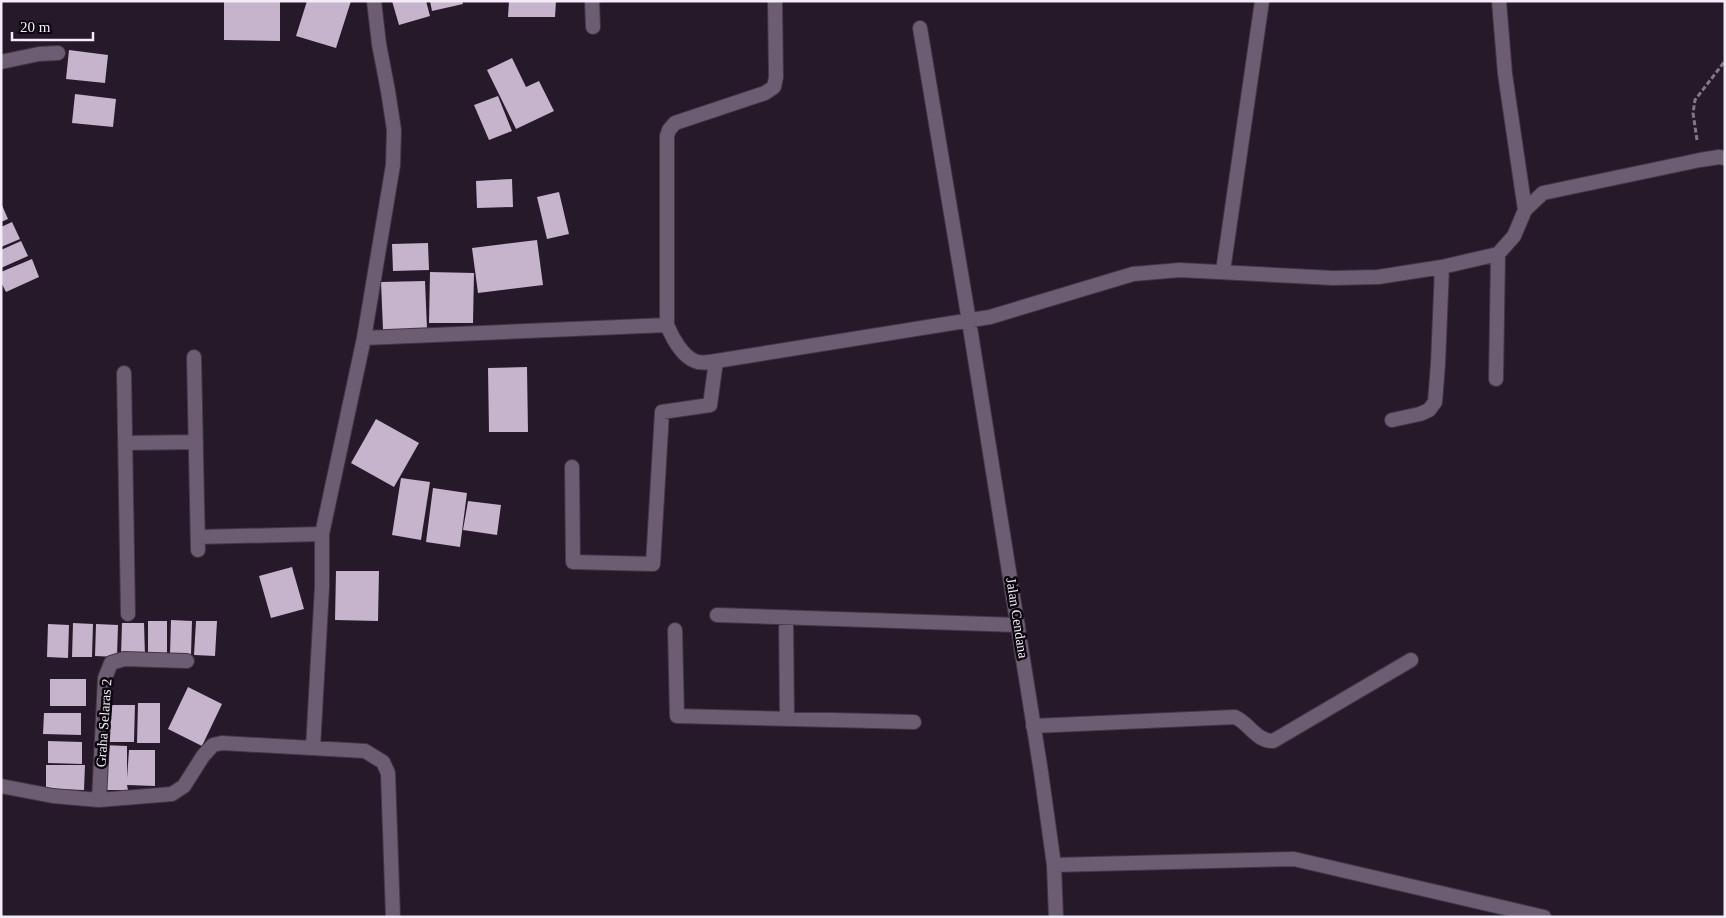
<svg xmlns="http://www.w3.org/2000/svg" width="1726" height="918" font-family="Georgia,serif">
  <rect width="100%" height="100%" fill="#25192a"/>
  <path fill="#c5b4cb" d="M 224,1 L 280,1 L 280,41 L 224,40 Z
    M 307,1 L 351,1 L 336,48 L 296,36 Z
    M 392,1 L 426,1 L 430,16 L 399,25 Z
    M 430,1 L 462,1 L 463,4 L 432,11 Z
    M 509,1 L 556,1 L 555,17 L 508,17 Z
    M 69,50 L 108,55 L 105,83 L 66,79 Z
    M 512,58 L 526,87 L 539,81 L 554,111 L 516,129 L 487,70 Z
    M 75,94 L 116,99 L 113,127 L 72,123 Z
    M 498,96 L 512,131 L 489,140 L 474,105 Z
    M 512,179 L 513,207 L 477,208 L 476,181 Z
    M 559,192 L 569,234 L 547,239 L 537,197 Z
    M 1,203 L 8,219 L 1,222 Z
    M 12,222 L 20,239 L 1,247 L 1,227 Z
    M 537,240 L 543,285 L 478,293 L 472,248 Z
    M 21,241 L 28,256 L 1,268 L 1,250 Z
    M 428,243 L 429,270 L 393,271 L 392,244 Z
    M 32,259 L 39,277 L 6,292 L 1,282 L 1,272 Z
    M 430,272 L 474,273 L 473,323 L 429,323 Z
    M 425,281 L 427,329 L 383,330 L 381,282 Z
    M 527,367 L 528,432 L 489,432 L 488,368 Z
    M 376,419 L 419,443 L 394,487 L 351,463 Z
    M 401,478 L 430,482 L 421,540 L 392,535 Z
    M 433,488 L 467,493 L 460,547 L 426,542 Z
    M 468,501 L 501,505 L 497,535 L 463,530 Z
    M 292,567 L 304,609 L 271,618 L 259,576 Z
    M 336,571 L 379,571 L 378,621 L 335,620 Z
    M 171,620 L 192,621 L 191,655 L 170,655 Z
    M 148,621 L 167,621 L 167,654 L 148,654 Z
    M 196,621 L 217,621 L 215,656 L 194,655 Z
    M 73,623 L 93,624 L 92,657 L 72,657 Z
    M 122,623 L 144,623 L 145,656 L 121,655 Z
    M 48,624 L 69,625 L 68,658 L 47,657 Z
    M 96,624 L 118,625 L 117,657 L 95,656 Z
    M 50,679 L 86,679 L 86,706 L 50,706 Z
    M 188,687 L 222,704 L 202,746 L 168,729 Z
    M 138,703 L 160,703 L 160,743 L 137,743 Z
    M 108,705 L 135,705 L 134,742 L 107,742 Z
    M 44,713 L 81,713 L 81,735 L 43,734 Z
    M 48,741 L 82,742 L 82,764 L 48,763 Z
    M 104,745 L 127,746 L 127,778 L 129,750 L 155,750 L 155,786 L 127,785 L 128,790 L 104,790 Z
    M 46,765 L 85,765 L 84,790 L 46,789 Z"/>
  <g fill="none" stroke-linecap="round" stroke-linejoin="round">
    <defs>
      <path id="service" d="M 1223,271 L 1262,1"/>
      <path id="minor" d="M 592,1 L 593,27
        M 775,1 L 776,77 L 774,87 L 765,93 L 675,123 L 669,130 L 667,136 L 667,325 C 672,337 682,356 695,361 C 701,364 709,362 716,361 L 990,317 L 1133,274 L 1180,270 L 1333,278 L 1378,277 L 1442,267 L 1498,254 L 1514,236 L 1525,210 L 1543,193 L 1700,160 L 1719,157 L 1725,158
        M 1499,1 L 1505,74 L 1525,210
        M 920,28 L 969,321 L 1041,772 L 1054,865 L 1056,917
        M 1,62 L 39,54 L 58,53
        M 364,338 L 667,325
        M 194,357 L 198,550
        M 124,373 L 128,614
        M 1496,379 L 1498,254
        M 1392,420 L 1420,414 L 1429,410 L 1435,402 L 1438,364 L 1442,267
        M 125,443 L 196,442
        M 572,467 L 573,562 L 653,564 L 662,412 L 710,405 L 716,361
        M 198,537 L 322,534
        M 717,615 L 1018,625
        M 786,617 L 787,718
        M 675,630 L 677,716 L 914,722
        M 1033,726 L 1235,717 C 1249,723 1256,741 1273,741 L 1411,660
        M 313,748 L 322,587 L 322,534 L 364,338 L 393,165 L 394,130 L 388,91 L 379,44 L 374,1
        M 1,786 L 53,796 L 99,800 L 172,794 L 184,786 L 203,756 L 213,745 L 222,743 L 365,751 L 383,762 L 388,773 L 393,917
        M 99,800 L 105,678 L 111,663 L 124,659 L 187,661
        M 1054,865 L 1294,859 L 1544,917"/>
    </defs>
    <use href="#service" stroke="#413744" stroke-width="16"/>
    <use href="#minor" stroke="#413744" stroke-width="16"/>
    <path stroke="#827886" stroke-width="3" stroke-dasharray="5 2.5" stroke-linecap="butt" d="M 1697,140 L 1693,113 L 1695,100 L 1725,61"/>
    <use href="#service" stroke="#6c5d72" stroke-width="14"/>
    <use href="#minor" stroke="#6c5d72" stroke-width="14"/>
  </g>
  <g text-anchor="middle" dominant-baseline="central" stroke-width="5" stroke-linejoin="round" paint-order="stroke">
    <g font-size="14" fill="#f4ecf7" stroke="#0c070e">
      <text transform="translate(1017 618) rotate(81)">Jalan Cendana</text>
      <text transform="translate(104 723) rotate(-86)">Graha Selaras 2</text>
    </g>
  </g>
  <rect width="1726" height="918" fill="none" stroke="#f4ecf7" stroke-width="5"/>
  <path d="M12 32v8h81v-8" fill="none" stroke="#f4ecf7" stroke-width="2.5"/>
  <text x="20" y="32" font-size="15" fill="#f4ecf7" stroke="#0c070e" stroke-width="4" paint-order="stroke">20 m</text>
</svg>
